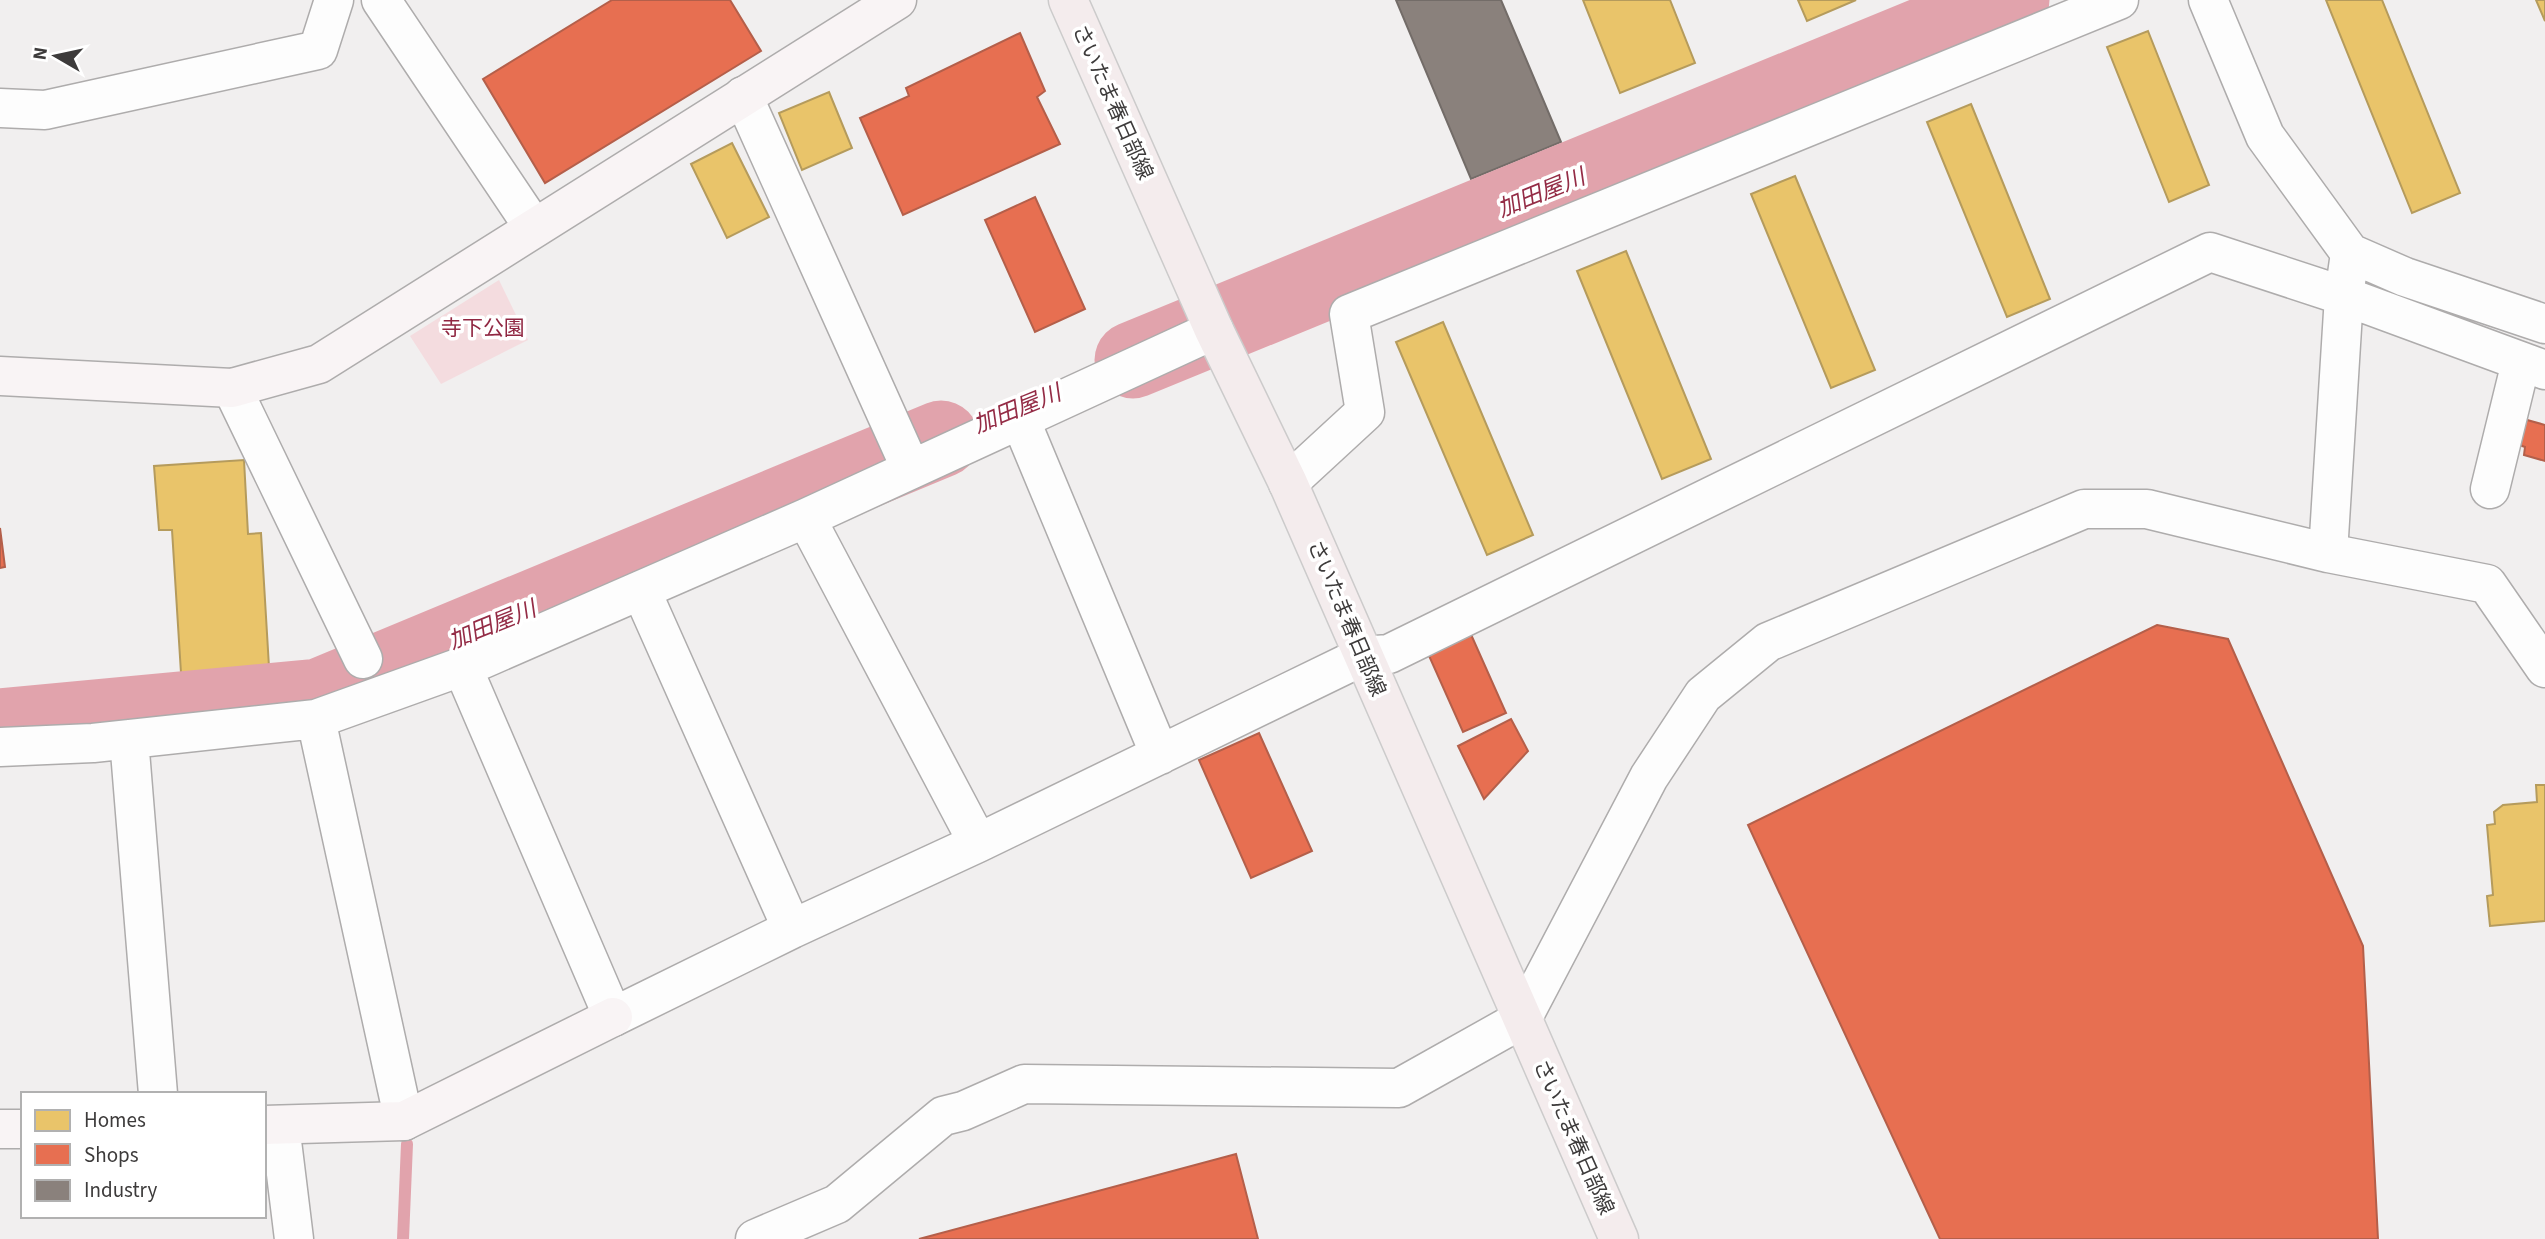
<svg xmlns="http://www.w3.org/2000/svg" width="2545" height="1239" font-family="'Source Sans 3','Noto Sans JP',sans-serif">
  <rect width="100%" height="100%" fill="#f1efef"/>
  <path fill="#f4dcdf" d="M 499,280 L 528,340 L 441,384 L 410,336 Z"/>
  <path fill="#e9c46a" stroke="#b59b5c" stroke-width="2" d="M 1583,0 L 1670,0 L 1695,63 L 1620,93 Z
    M 1798,0 L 1856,0 L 1807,21 Z
    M 2326,0 L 2382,0 L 2460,193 L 2412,213 Z
    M 2536,0 L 2545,0 L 2545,21 Z
    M 2148,31 L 2209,185 L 2169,202 L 2107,47 Z
    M 829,92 L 852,148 L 802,170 L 779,113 Z
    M 1971,104 L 2050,299 L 2007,317 L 1927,122 Z
    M 732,143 L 769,217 L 727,238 L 691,164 Z
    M 1795,176 L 1875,370 L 1831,388 L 1751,194 Z
    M 1626,251 L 1711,459 L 1662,479 L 1577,271 Z
    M 1443,322 L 1533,535 L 1487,555 L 1396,342 Z
    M 244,460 L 248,534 L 261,533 L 269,667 L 181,673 L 172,530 L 159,530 L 154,466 Z
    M 2536,785 L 2545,785 L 2545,921 L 2490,926 L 2487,896 L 2493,895 L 2487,825 L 2495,824 L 2494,812 L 2503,805 L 2537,802 Z"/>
  <path fill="#e76f51" stroke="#b45f4a" stroke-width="2" d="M 612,0 L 730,0 L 761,51 L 545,183 L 483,79 Z
    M 1020,33 L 1045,91 L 1037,97 L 1060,144 L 903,215 L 860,118 L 909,96 L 906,88 Z
    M 1035,197 L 1085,309 L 1035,332 L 985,220 Z
    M 2520,418 L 2545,425 L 2545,461 L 2524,455 L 2525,447 L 2514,443 Z
    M 0,528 L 5,567 L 0,568 Z
    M 2157,625 L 2228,639 L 2363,946 L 2378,1239 L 1940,1239 L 1748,825 Z
    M 1469,630 L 1506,713 L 1463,732 L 1426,649 Z
    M 1511,719 L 1528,751 L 1484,799 L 1458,746 Z
    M 1259,733 L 1312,851 L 1251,878 L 1199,760 Z
    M 1236,1154 L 1258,1239 L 919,1239 Z"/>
  <path fill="#8a817c" stroke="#736c68" stroke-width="2" d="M 1396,0 L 1501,0 L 1561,142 L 1471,179 Z"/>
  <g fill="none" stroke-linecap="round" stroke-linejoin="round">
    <path stroke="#e1a3ac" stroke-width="12" d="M 403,1239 L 407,1144"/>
    <path stroke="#e1a3ac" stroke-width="77" d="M 1133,360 L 2011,0
      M 0,727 L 319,697 L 941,439"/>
    <defs>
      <path id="street" d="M 381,0 L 534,228
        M 2208,0 L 2265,136 L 2350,253
        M 743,96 L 911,469
        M 0,108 L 45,110 L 318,50 L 334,0
        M 232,388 L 363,659
        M 1020,419 L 1160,755
        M 1288,483 L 1365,412 L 1349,314 L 2119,0
        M 2490,489 L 2521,362
        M 806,518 L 978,843
        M 2328,553 L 2344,296 L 2350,253 L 2405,277 L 2545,324
        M 641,590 L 792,929
        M 462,666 L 613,1017 L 792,929 L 978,843 L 1363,656 L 1389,654 L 2210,252 L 2344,296 L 2545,370
        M 316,719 L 404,1121
        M 129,739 L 158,1094
        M 0,747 L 93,743 L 316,719 L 483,659 L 806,518 L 1214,330
        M 280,1125 L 294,1239
        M 755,1239 L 837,1204 L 943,1116 L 963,1111 L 1024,1084 L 1399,1088 L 1522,1019 L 1649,777 L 1703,695 L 1768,642 L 2084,509 L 2147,509 L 2328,553 L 2487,584 L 2545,668"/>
      <path id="secondary" d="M 0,376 L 232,388 L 319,364 L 897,0
        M 264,1125 L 404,1121 L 613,1017
        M 0,1129 L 23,1129"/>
      <path id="primary" d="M 1068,0 L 1214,330 L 1288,483 L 1619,1239"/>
    </defs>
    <use href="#street" stroke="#aeacac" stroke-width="41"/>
    <use href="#secondary" stroke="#aeacac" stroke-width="41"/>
    <use href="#primary" stroke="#cccbcb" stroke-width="41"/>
    <use href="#street" stroke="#fdfdfd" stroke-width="38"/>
    <use href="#secondary" stroke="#f9f4f5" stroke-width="38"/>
    <use href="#primary" stroke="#f4eced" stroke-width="38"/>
  </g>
  <g text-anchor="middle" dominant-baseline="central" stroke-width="7" stroke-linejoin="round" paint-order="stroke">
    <g font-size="21" fill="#3d3b3b" stroke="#fff">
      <text transform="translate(1113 102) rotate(66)">さいたま春日部線</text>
      <text transform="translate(1347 618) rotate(67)">さいたま春日部線</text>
      <text transform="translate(1574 1137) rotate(66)">さいたま春日部線</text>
    </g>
    <g font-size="21" fill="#902742" stroke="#fff">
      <text x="483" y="328">寺下公園</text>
    </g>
    <g font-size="23" font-style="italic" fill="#942c46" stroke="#fff">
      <text transform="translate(1541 193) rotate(-22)">加田屋川</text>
      <text transform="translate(1017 409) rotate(-22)">加田屋川</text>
      <text transform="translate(492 625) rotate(-22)">加田屋川</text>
    </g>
  </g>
  <rect x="21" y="1092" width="245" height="126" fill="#ffffff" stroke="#b1b1b1" stroke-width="2"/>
  <rect x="35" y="1110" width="35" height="21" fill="#e9c46a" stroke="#b1b1b1" stroke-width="2"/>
  <text x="84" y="1127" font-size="21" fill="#3d3b3b">Homes</text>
  <rect x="35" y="1144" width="35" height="21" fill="#e76f51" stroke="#b1b1b1" stroke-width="2"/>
  <text x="84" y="1162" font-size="21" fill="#3d3b3b">Shops</text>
  <rect x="35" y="1180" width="35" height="21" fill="#8a817c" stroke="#b1b1b1" stroke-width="2"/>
  <text x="84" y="1197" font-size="21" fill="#3d3b3b">Industry</text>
  <g transform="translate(56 56) rotate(279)" stroke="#ffffff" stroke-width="5" paint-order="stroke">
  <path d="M0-5L12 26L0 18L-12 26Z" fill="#3d3b3b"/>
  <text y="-10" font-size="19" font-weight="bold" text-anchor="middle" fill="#3d3b3b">N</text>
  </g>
</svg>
